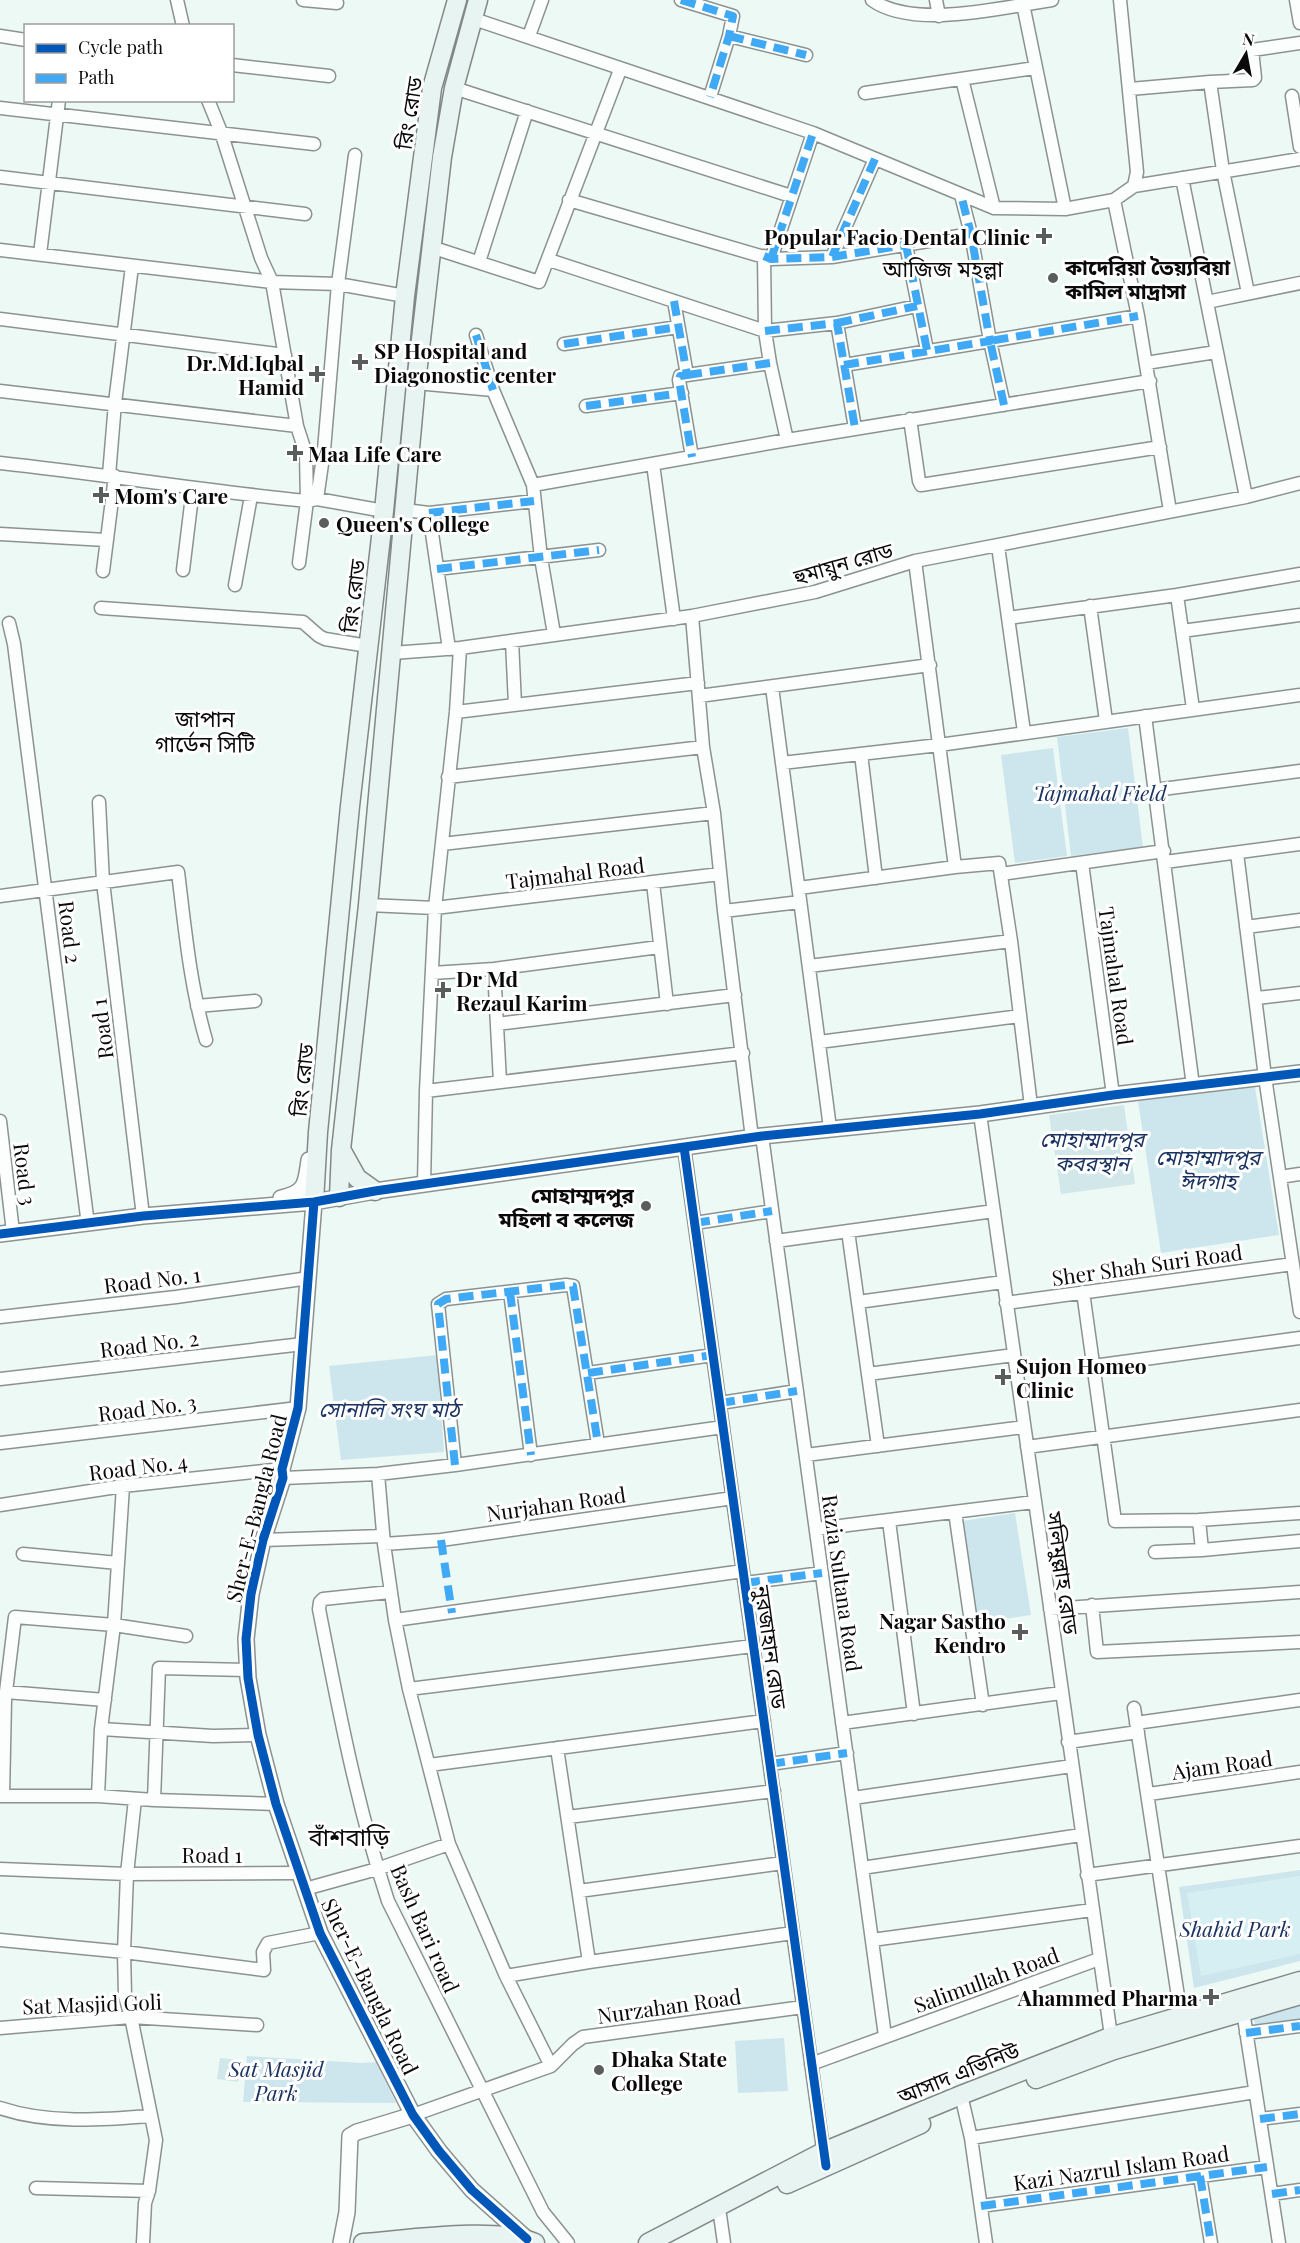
<svg xmlns="http://www.w3.org/2000/svg" width="1300" height="2243" font-family="'Playfair Display','Noto Sans Bengali',serif">
  <rect width="100%" height="100%" fill="#edf9f5"/>
  <path fill="#cde6ee" d="M 1128,728 L 1143,847 L 1071,856 L 1057,737 Z
    M 1053,748 L 1067,856 L 1015,863 L 1001,755 Z
    M 1255,1087 L 1279,1235 L 1161,1253 L 1138,1101 Z
    M 437,1355 L 444,1452 L 341,1460 L 329,1366 Z
    M 1015,1513 L 1031,1615 L 977,1623 L 962,1521 Z
    M 1300,1870 L 1300,1961 L 1194,1988 L 1179,1887 Z
    M 1300,2003 L 1300,2021 L 1256,2028 L 1253,2015 Z
    M 784,2038 L 788,2091 L 738,2093 L 735,2041 Z
    M 247,2056 L 362,2063 L 376,2062 L 396,2103 L 243,2102 Z"/>
  <path fill="#d1e7e9" d="M 1124,1105 L 1135,1184 L 1061,1194 L 1049,1115 Z
    M 220,2058 L 241,2060 L 238,2082 L 217,2079 Z"/>
  <path fill="#d6eff2" d="M 1300,1876 L 1300,1954 L 1201,1976 L 1187,1893 Z"/>
  <g fill="none" stroke-linecap="round" stroke-linejoin="round">
    <defs>
      <path id="minor" d="M 177,0 L 183,26
        M 303,0 L 337,3
        M 681,0 L 733,16 L 729,36 L 710,97
        M 872,0 C 914,30 1003,7 1052,0
        M 936,0 L 939,16
        M 1296,0 L 1300,23
        M 1023,4 L 1065,209
        M 471,18 L 813,133 L 994,208 L 1065,209 L 1114,200 L 1134,186 L 1137,172 L 1120,0
        M 0,36 L 26,40
        M 529,36 L 542,0
        M 729,36 L 806,55
        M 232,65 L 329,76
        M 962,79 L 994,208
        M 1210,82 L 1253,80 L 1255,78 L 1252,50 L 1300,43
        M 454,88 L 791,196
        M 1130,89 L 1210,82 L 1223,171 L 1248,293
        M 865,93 L 1035,68
        M 1292,96 L 1300,147
        M 208,100 L 221,132 L 261,258 L 272,282 L 297,426 L 306,454 L 307,501 L 317,499 L 384,511
        M 0,108 L 314,144
        M 0,177 L 305,214
        M 1182,178 L 1246,497
        M 1134,186 L 1300,159
        M 569,200 L 771,259 L 832,257 L 875,159
        M 1114,200 L 1138,316 L 1170,511
        M 906,245 L 927,350
        M 431,247 L 539,282 L 620,70
        M 0,250 L 272,282 L 338,284 L 405,296
        M 40,254 L 59,100
        M 832,257 L 971,234
        M 771,259 L 813,133
        M 549,260 L 765,331 L 837,323 L 855,428
        M 479,262 L 527,111
        M 674,301 L 687,375 L 680,376 L 679,380 L 692,457
        M 1207,302 L 1300,283
        M 0,319 L 285,355
        M 837,323 L 917,306
        M 476,335 L 493,390
        M 564,344 L 678,327
        M 1146,363 L 1216,352
        M 844,365 L 990,341 L 971,234 L 961,195
        M 687,375 L 770,363
        M 416,383 L 493,390 L 533,485 L 541,558 L 554,634
        M 0,391 L 297,426
        M 1004,405 L 990,341 L 1138,316
        M 586,406 L 682,393
        M 910,419 L 919,481 L 921,485 L 1160,447
        M 787,440 L 1150,381
        M 0,463 C 103,474 204,491 307,501 L 299,563
        M 653,464 L 674,619
        M 109,475 L 115,403 L 132,266
        M 533,485 L 787,440 L 770,363 L 765,331 L 764,256
        M 317,499 L 324,450 L 338,284 L 355,155
        M 405,510 L 429,513 L 449,649
        M 429,513 L 534,501
        M 0,534 L 106,540
        M 998,546 L 1024,732
        M 915,561 L 955,867
        M 437,569 L 599,550
        M 183,570 L 193,488
        M 103,571 L 115,476
        M 235,585 L 251,496
        M 1177,595 L 1193,709
        M 1090,606 L 1106,721
        M 101,608 L 303,622 L 319,636 L 325,639 L 368,646
        M 692,616 L 703,747 L 714,813 L 724,911 L 752,1138
        M 1008,618 L 1177,595 L 1300,574
        M 9,623 L 14,644 L 87,1217 L 85,1224
        M 1182,631 L 1300,615
        M 512,641 L 515,705
        M 392,653 L 460,648 L 692,616 L 815,592 L 915,561 L 1246,497 L 1300,483
        M 772,687 L 830,1128
        M 699,696 L 930,665
        M 456,712 L 698,683
        M 1145,716 L 1193,1086
        M 861,754 L 876,878
        M 782,763 L 939,745 L 1300,695
        M 448,777 L 703,747
        M 1155,790 L 1300,771
        M 99,802 L 103,882 L 143,1216
        M 442,844 L 714,813
        M 1237,853 L 1265,1077 L 1300,1312
        M 1165,862 L 1300,844
        M 1082,863 L 1113,1095
        M 1001,874 L 1164,851
        M 653,883 L 667,1004
        M 799,888 L 955,867 L 999,863 L 1011,941 L 1031,1106
        M 0,896 L 178,872 C 185,929 190,985 206,1040
        M 368,905 L 435,908 L 720,874
        M 724,911 L 800,902
        M 1246,927 L 1300,920
        M 809,966 L 1011,941
        M 494,969 L 500,1082
        M 432,973 L 494,969 L 659,947
        M 1257,998 L 1300,993
        M 197,1006 L 255,1001
        M 497,1024 L 735,995
        M 819,1042 L 1020,1016
        M 426,1091 L 743,1053
        M 980,1114 L 1112,2043
        M 0,1121 L 13,1232
        M 762,1136 L 885,2036
        M 684,1147 L 824,2156
        M 1280,1177 L 1300,1174
        M 424,1184 L 426,1091 L 435,908 L 456,712 L 460,648
        M 695,1223 L 772,1211
        M 848,1231 L 878,1446
        M 776,1241 L 994,1211
        M 510,1292 L 531,1455
        M 1083,1292 L 1115,1521 L 1199,1520 L 1300,1513
        M 858,1302 L 1003,1282
        M 1006,1303 L 1293,1264
        M 0,1317 L 176,1297 L 309,1278
        M 1093,1366 L 1300,1338
        M 588,1373 L 713,1355
        M 868,1374 L 1014,1355
        M 0,1379 L 303,1344
        M 720,1403 L 797,1391
        M 0,1443 L 298,1408
        M 1027,1447 L 1300,1410
        M 806,1455 L 1024,1427
        M 455,1465 L 438,1304 L 446,1299 L 566,1285 L 573,1286 L 598,1444
        M 378,1474 L 384,1544 L 395,1620 L 409,1689 L 449,1844 L 506,1976 L 551,2066
        M 283,1478 L 378,1474 L 455,1465 L 723,1427
        M 0,1505 L 123,1486 L 282,1469
        M 955,1512 L 983,1705
        M 1199,1520 L 1202,1550
        M 889,1521 L 914,1714
        M 816,1529 L 1034,1502
        M 263,1540 L 383,1536
        M 384,1544 L 441,1540 L 733,1498
        M 1155,1552 L 1202,1550 L 1300,1541
        M 23,1554 L 118,1563
        M 745,1583 L 822,1573
        M 390,1592 L 323,1599 L 320,1602 L 319,1609 C 338,1707 357,1806 388,1901 L 543,2212 L 568,2243
        M 1092,1605 L 1097,1652 L 1300,1642
        M 1050,1609 L 1300,1592
        M 395,1620 L 743,1571
        M 409,1689 L 753,1646
        M 6,1692 L 105,1700
        M 1134,1708 L 1181,2016
        M 842,1723 L 1061,1693
        M 1136,1723 L 1300,1700
        M 101,1729 L 213,1736 L 258,1735
        M 1068,1742 L 1138,1732
        M 557,1748 L 589,1962
        M 770,1764 L 847,1753
        M 429,1765 L 764,1721
        M 1149,1794 L 1300,1772
        M 0,1796 L 98,1796 L 154,1800 L 276,1804
        M 3,1796 L 5,1700 L 15,1617 L 114,1625 L 186,1636
        M 98,1796 L 101,1729 L 114,1625 L 123,1486
        M 853,1798 L 1072,1766
        M 135,1799 L 127,1874 L 124,1952 L 125,1996 L 131,2017 L 156,2140 L 149,2191 L 145,2203 L 143,2243
        M 154,1800 L 159,1668 L 247,1670
        M 568,1817 L 774,1791
        M 862,1868 L 1081,1835
        M 0,1869 L 127,1874 L 298,1873
        M 1087,1875 L 1300,1846
        M 305,1889 L 377,1869 L 449,1844
        M 579,1891 L 783,1863
        M 0,1940 L 124,1952 L 264,1970 L 263,1952 L 268,1943 L 320,1933
        M 872,1940 L 1092,1910
        M 506,1976 L 589,1962 L 793,1933
        M 1243,2011 L 1279,2243
        M 0,2028 L 131,2017 L 257,2025
        M 1246,2033 L 1300,2026
        M 811,2064 L 1099,1959
        M 961,2095 L 971,2138 L 986,2243
        M 0,2108 C 48,2124 100,2120 150,2116
        M 413,2115 L 551,2066 L 573,2044 L 583,2037 L 803,2007
        M 1260,2119 L 1300,2114
        M 971,2138 L 1255,2092
        M 1200,2176 L 1211,2243
        M 36,2188 L 149,2191
        M 1272,2194 L 1300,2190
        M 981,2206 L 1267,2167
        M 720,2215 L 724,2243"/>
      <path id="tertiary" d="M 281,1198 C 306,1193 306,1183 309,1160
        M 314,1202 L 298,1408 L 282,1469 L 283,1478 L 263,1540 L 251,1594 L 246,1639 L 248,1678 L 258,1735 L 276,1804 L 320,1933 L 413,2115 L 439,2151 L 472,2190 L 527,2239
        M 0,1234 L 143,1216 L 314,1202 L 375,1191 L 762,1136 L 980,1114 L 1113,1095 L 1300,1073
        M 341,2243 L 347,2212 L 350,2136 L 357,2132 L 413,2115"/>
      <path id="secondary" d="M 342,1151 L 357,1178 L 375,1191
        M 339,1197 L 341,1150 L 368,905 L 416,383 L 442,157 L 454,88 L 478,0
        M 314,1202 L 318,1132 L 350,806 L 384,511 L 405,296 L 432,88 L 457,0
        M 1036,2079 L 1114,2050 L 1300,1995
        M 787,2184 L 921,2124
        M 363,2243 C 405,2240 499,2226 535,2243
        M 648,2243 L 823,2152 L 961,2095 L 1110,2037 L 1300,1981"/>
    </defs>
    <use href="#minor" stroke="#8c9290" stroke-width="15"/>
    <use href="#tertiary" stroke="#8c9290" stroke-width="18"/>
    <use href="#secondary" stroke="#838886" stroke-width="21"/>
    <use href="#minor" stroke="#fcfefe" stroke-width="12"/>
    <use href="#tertiary" stroke="#fcfefe" stroke-width="15"/>
    <use href="#secondary" stroke="#e7f4f1" stroke-width="18"/>
    <path stroke="#3fa9f5" stroke-width="8" stroke-dasharray="15 8" stroke-linecap="butt" d="M 681,0 L 733,16 L 729,36 L 710,97
      M 729,36 L 806,55
      M 906,245 L 927,350
      M 764,256 L 771,259 L 832,257 L 875,159
      M 832,257 L 971,234
      M 771,259 L 813,133
      M 674,301 L 687,375 L 680,376 L 679,380 L 692,457
      M 837,323 L 917,306
      M 765,331 L 837,323 L 855,428
      M 476,335 L 493,390
      M 564,344 L 678,327
      M 844,365 L 990,341 L 971,234 L 961,195
      M 687,375 L 770,363
      M 1004,405 L 990,341 L 1138,316
      M 586,406 L 682,393
      M 429,513 L 534,501
      M 437,569 L 599,550
      M 695,1223 L 772,1211
      M 510,1292 L 531,1455
      M 588,1373 L 713,1355
      M 720,1403 L 797,1391
      M 455,1465 L 438,1304 L 446,1299 L 566,1285 L 573,1286 L 598,1444
      M 441,1540 L 452,1613
      M 745,1583 L 822,1573
      M 770,1764 L 847,1753
      M 1246,2033 L 1300,2026
      M 1260,2119 L 1300,2114
      M 1200,2176 L 1211,2243
      M 1272,2194 L 1300,2190
      M 981,2206 L 1267,2167"/>
    <defs>
      <path id="cycleway" d="M 684,1147 L 826,2166
        M 314,1202 L 298,1408 L 282,1469 L 283,1478 L 263,1540 L 251,1594 L 246,1639 L 248,1678 L 258,1735 L 276,1804 L 320,1933 L 413,2115 L 439,2151 L 472,2190 L 527,2239
        M 0,1234 L 143,1216 L 314,1202 L 375,1191 L 762,1136 L 980,1114 L 1113,1095 L 1300,1073"/>
    </defs>
    <use href="#cycleway" stroke="#fff" stroke-width="13"/>
    <use href="#cycleway" stroke="#0057b8" stroke-width="9"/>
  </g>
  <g fill="#595e5c" stroke="#fff" stroke-width="2">
    <path d="M1041 227h6v6h6v6h-6v6h-6v-6h-6v-6h6z"/>
    <circle cx="1053" cy="278" r="6"/>
    <path d="M357 353h6v6h6v6h-6v6h-6v-6h-6v-6h6z"/>
    <path d="M314 365h6v6h6v6h-6v6h-6v-6h-6v-6h6z"/>
    <path d="M292 444h6v6h6v6h-6v6h-6v-6h-6v-6h6z"/>
    <path d="M98 486h6v6h6v6h-6v6h-6v-6h-6v-6h6z"/>
    <circle cx="324" cy="523" r="6"/>
    <path d="M440 981h6v6h6v6h-6v6h-6v-6h-6v-6h6z"/>
    <circle cx="646" cy="1206" r="6"/>
    <path d="M1000 1368h6v6h6v6h-6v6h-6v-6h-6v-6h6z"/>
    <path d="M1017 1623h6v6h6v6h-6v6h-6v-6h-6v-6h6z"/>
    <path d="M1208 1988h6v6h6v6h-6v6h-6v-6h-6v-6h6z"/>
    <circle cx="599" cy="2070" r="6"/>
  </g>
  <g text-anchor="middle" dominant-baseline="central" stroke-width="6" stroke-linejoin="round" paint-order="stroke">
    <g font-size="21" fill="#0a0a0a" stroke="#fff">
      <text transform="translate(408 113) rotate(-81)">রিং রোড</text>
      <text transform="translate(843 562) rotate(-16)">হুমায়ুন রোড</text>
      <text transform="translate(352 596) rotate(-83)">রিং রোড</text>
      <text transform="translate(575 872) rotate(-7)">Tajmahal Road</text>
      <text transform="translate(71 932) rotate(83)">Road 2</text>
      <text transform="translate(1117 976) rotate(82)">Tajmahal Road</text>
      <text transform="translate(101 1029) rotate(-97)">Road 1</text>
      <text transform="translate(301 1080) rotate(-84)">রিং রোড</text>
      <text transform="translate(26 1174) rotate(83)">Road 3</text>
      <text transform="translate(1147 1264) rotate(-8)">Sher Shah Suri Road</text>
      <text transform="translate(152 1279) rotate(-7)">Road No. 1</text>
      <text transform="translate(149 1343) rotate(-7)">Road No. 2</text>
      <text transform="translate(147 1407) rotate(-7)">Road No. 3</text>
      <text transform="translate(138 1466) rotate(-7)">Road No. 4</text>
      <text transform="translate(556 1503) rotate(-8)">Nurjahan Road</text>
      <text transform="translate(255 1508) rotate(-76)">Sher-E-Bangla Road</text>
      <text transform="translate(1064 1573) rotate(82)">সলিমুল্লাহ রোড</text>
      <text transform="translate(843 1583) rotate(82)">Razia Sultana Road</text>
      <text transform="translate(772 1647) rotate(82)">নুরজাহান রোড</text>
      <text transform="translate(1222 1764) rotate(-8)">Ajam Road</text>
      <text x="212" y="1854">Road 1</text>
      <text transform="translate(426 1928) rotate(66)">Bash Bari road</text>
      <text transform="translate(986 1979) rotate(-20)">Salimullah Road</text>
      <text transform="translate(371 1986) rotate(64)">Sher-E-Bangla Road</text>
      <text transform="translate(92 2003) rotate(-2)">Sat Masjid Goli</text>
      <text transform="translate(669 2005) rotate(-8)">Nurzahan Road</text>
      <text transform="translate(958 2072) rotate(-22)">আসাদ এভিনিউ</text>
      <text transform="translate(1121 2167) rotate(-8)">Kazi Nazrul Islam Road</text>
    </g>
    <g font-size="21" font-weight="bold" fill="#0a0a0a" stroke="#fff" text-anchor="start">
      <text x="1030" y="236" text-anchor="end">Popular Facio Dental Clinic</text>
      <text x="1065" y="266">কাদেরিয়া তৈয়্যবিয়া<tspan x="1065" dy="24">কামিল মাদ্রাসা</tspan></text>
      <text x="374" y="350">SP Hospital and<tspan x="374" dy="24">Diagonostic center</tspan></text>
      <text x="304" y="362" text-anchor="end">Dr.Md.Iqbal<tspan x="304" dy="24">Hamid</tspan></text>
      <text x="308" y="453">Maa Life Care</text>
      <text x="114" y="495">Mom's Care</text>
      <text x="336" y="523">Queen's College</text>
      <text x="456" y="978">Dr Md<tspan x="456" dy="24">Rezaul Karim</tspan></text>
      <text x="634" y="1194" text-anchor="end">মোহাম্মদপুর<tspan x="634" dy="24">মহিলা ব কলেজ</tspan></text>
      <text x="1016" y="1365">Sujon Homeo<tspan x="1016" dy="24">Clinic</tspan></text>
      <text x="1006" y="1620" text-anchor="end">Nagar Sastho<tspan x="1006" dy="24">Kendro</tspan></text>
      <text x="1198" y="1997" text-anchor="end">Ahammed Pharma</text>
      <text x="611" y="2058">Dhaka State<tspan x="611" dy="24">College</tspan></text>
    </g>
    <g font-size="21" font-style="italic" fill="#1b3361" stroke="#fff">
      <text x="1100" y="792">Tajmahal Field</text>
      <text x="1092" y="1138">মোহাম্মাদপুর<tspan x="1092" dy="24">কবরস্থান</tspan></text>
      <text x="1208" y="1156">মোহাম্মাদপুর<tspan x="1208" dy="24">ঈদগাহ</tspan></text>
      <text x="389" y="1408">সোনালি সংঘ মাঠ</text>
      <text x="1235" y="1928">Shahid Park</text>
      <text x="276" y="2068">Sat Masjid<tspan x="276" dy="24">Park</tspan></text>
    </g>
    <g font-size="22" fill="#0a0a0a" stroke="#fff">
      <text x="943" y="268">আজিজ মহল্লা</text>
      <text x="205" y="718">জাপান<tspan x="205" dy="25">গার্ডেন সিটি</tspan></text>
    </g>
    <g font-size="24" fill="#0a0a0a" stroke="#fff">
      <text x="349" y="1836">বাঁশবাড়ি</text>
    </g>
  </g>
  <rect x="24" y="24" width="210" height="78" fill="#ffffff" stroke="#9d9d9d" stroke-width="1.5"/>
  <rect x="36" y="44" width="30" height="9" fill="#0057b8" stroke="#9d9d9d" stroke-width="1.5"/>
  <text x="78" y="54" font-size="18" fill="#0a0a0a">Cycle path</text>
  <rect x="36" y="74" width="30" height="9" fill="#3fa9f5" stroke="#9d9d9d" stroke-width="1.5"/>
  <text x="78" y="84" font-size="18" fill="#0a0a0a">Path</text>
  <g transform="translate(1246 54) rotate(10)" stroke="#ffffff" stroke-width="4.5" paint-order="stroke">
  <path d="M0-4.5L10 22L0 15L-10 22Z" fill="#0a0a0a"/>
  <text y="-9" font-size="16" font-weight="bold" text-anchor="middle" fill="#0a0a0a">N</text>
  </g>
</svg>
